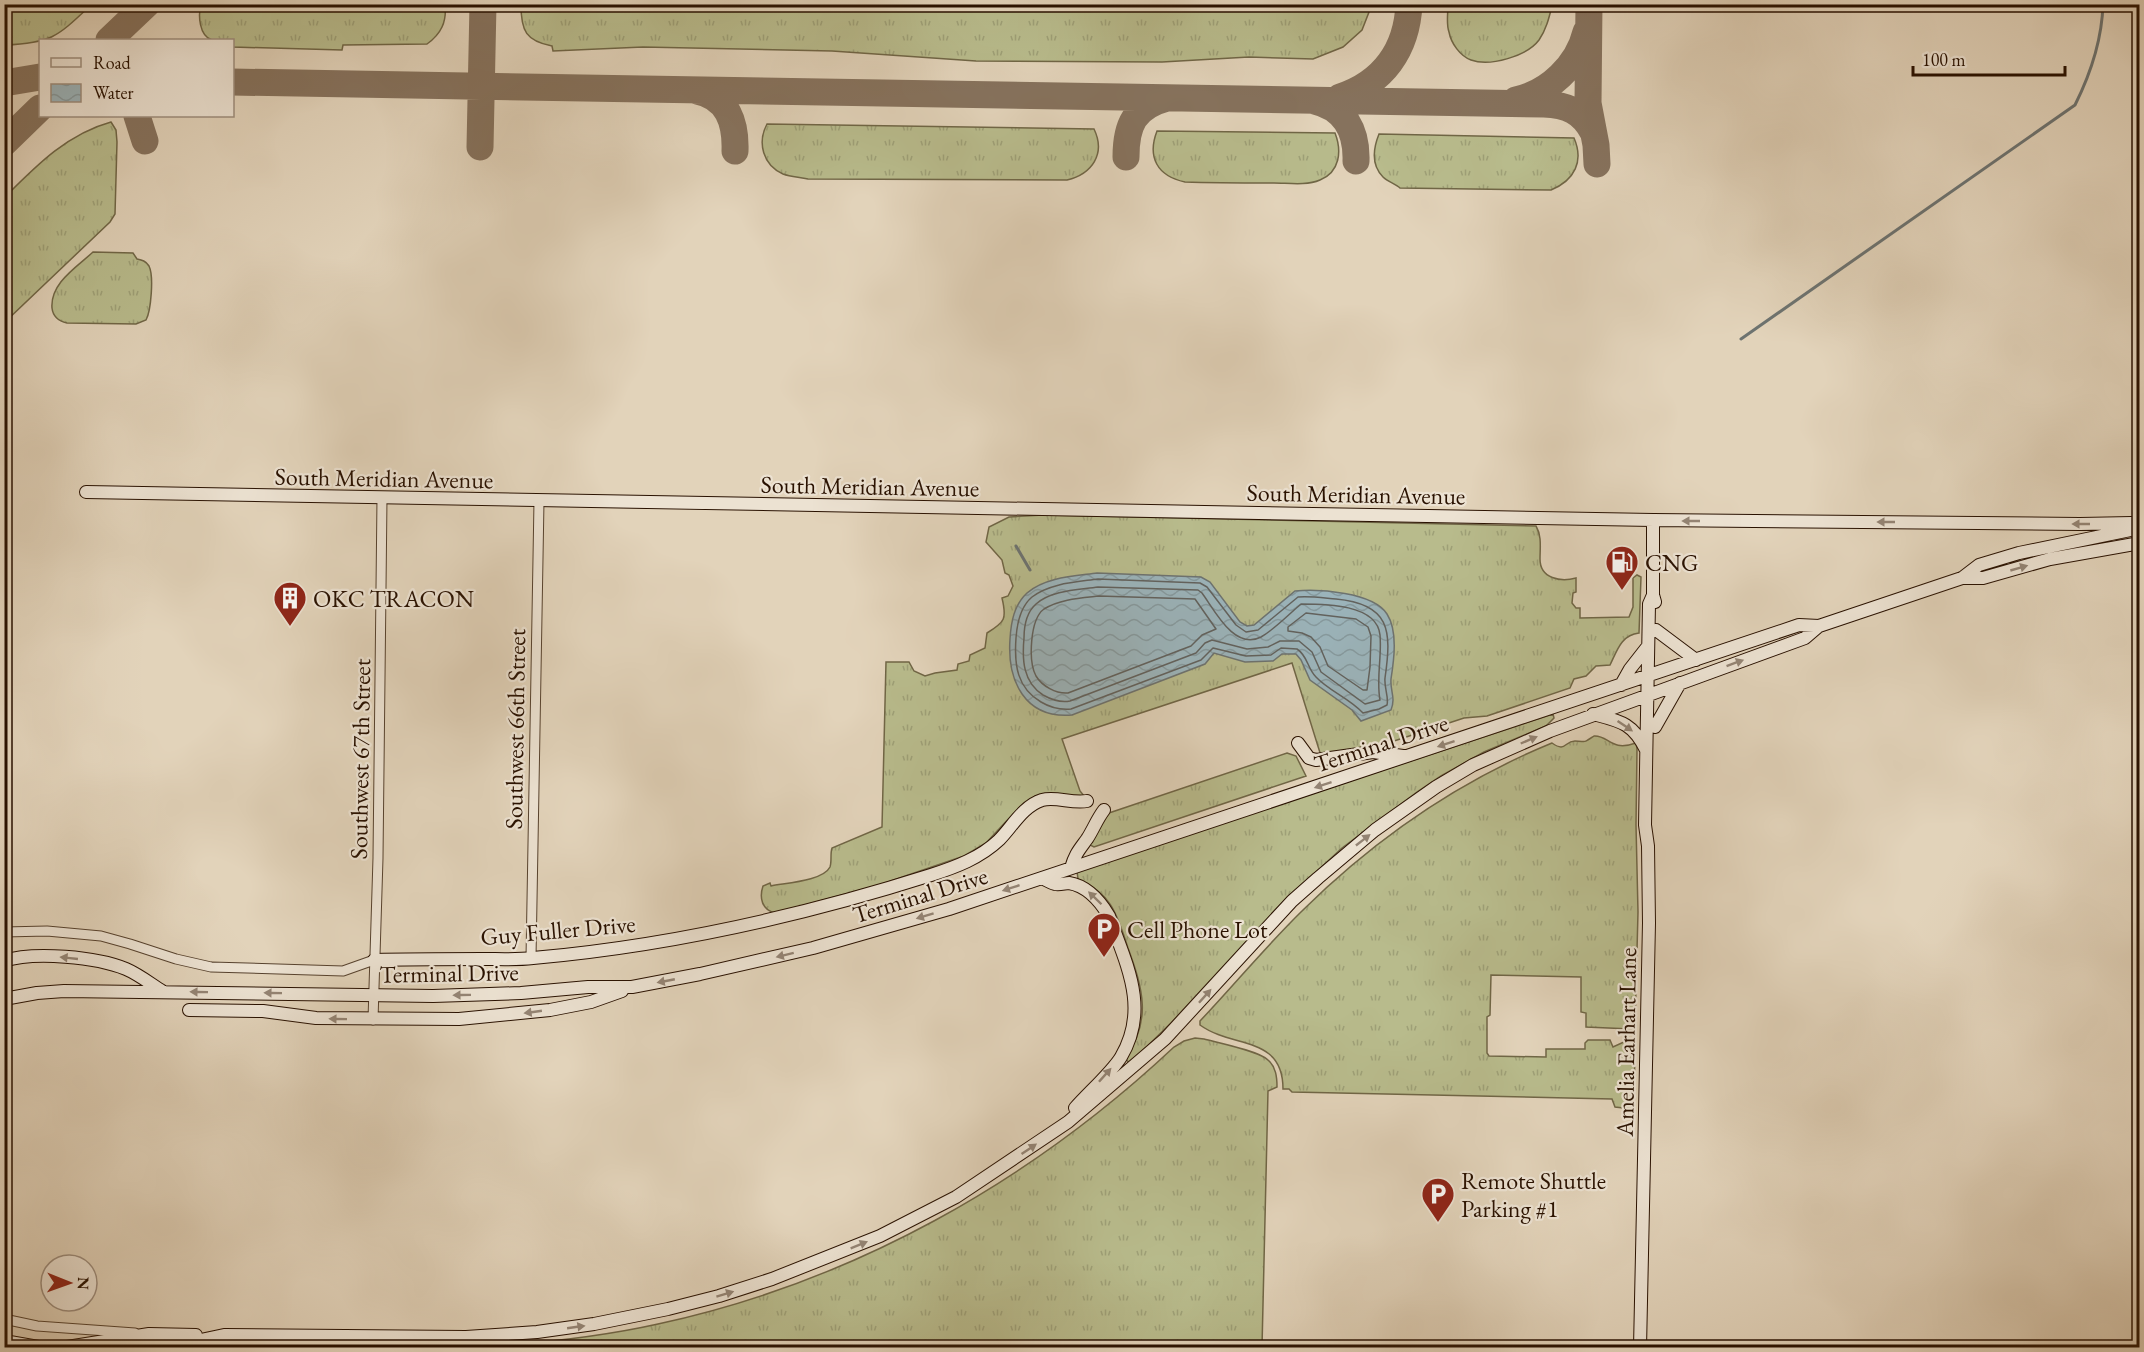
<svg xmlns="http://www.w3.org/2000/svg" width="2144" height="1352" font-family="'EB Garamond',serif">
  <defs>
    <pattern id="grass-tufts" width="24" height="20" patternUnits="userSpaceOnUse" patternTransform="scale(1.5)"><rect width="24" height="20" fill="#b8bb8c"/><path d="M3 7l-1-3M5 7V3M7 7l1-3M15 17l-1-3M17 17v-4M19 17l1-3" fill="none" stroke="#9ea077"/></pattern>
    <pattern id="water-waves" width="16" height="10" patternUnits="userSpaceOnUse" patternTransform="scale(1.5)"><rect width="16" height="10" fill="#9bb4bb"/><path d="M0 5q4-4 8 0t8 0" fill="none" stroke="#869a9f"/></pattern>
  </defs>
  <rect width="100%" height="100%" fill="#e2d3ba"/>
  <filter id="stains"><feTurbulence type="fractalNoise" baseFrequency=".00333" numOctaves="4"/><feColorMatrix values="0 0 0 0 .2 0 0 0 0 .09 0 0 0 0 .02 0 0 0 .5 -.17"/></filter>
  <radialGradient id="worn" r=".72"><stop offset=".6" stop-color="#630" stop-opacity="0"/><stop offset="1" stop-color="#630" stop-opacity=".3"/></radialGradient>
  <path fill="url(#grass-tufts)" stroke="#706646" stroke-width="1.5" d="M 201,4 L 445,4 C 447,22 441,34 427,44 L 343,45 L 342,50 L 233,47 L 232,40 C 227,40 218,42 212,40 C 199,36 198,15 201,4 Z
    M 4,5 L 5,4 L 91,5 C 57,37 52,43 5,45 Z
    M 521,5 L 1369,4 L 1369,12 L 1362,30 L 1343,47 L 1313,59 L 1249,57 L 1162,62 L 976,61 L 832,51 L 643,47 L 553,51 L 552,46 C 526,41 521,31 521,5 Z
    M 1448,5 L 1552,4 L 1552,6 C 1549,18 1546,30 1539,40 C 1527,56 1490,67 1471,60 C 1460,56 1451,43 1449,32 C 1446,24 1448,13 1448,5 Z
    M 111,122 L 116,130 L 117,142 L 115,214 L 110,222 L 5,322 L 5,197 C 36,166 67,134 111,122 Z
    M 767,124 L 1094,129 C 1106,154 1092,174 1067,180 L 808,179 C 800,177 791,177 783,174 C 763,165 757,143 767,124 Z
    M 1157,131 L 1335,133 C 1342,151 1340,172 1320,180 C 1306,186 1288,183 1274,183 C 1244,183 1214,183 1185,182 C 1157,176 1147,157 1157,131 Z
    M 1379,134 L 1574,138 C 1584,161 1575,180 1551,190 L 1400,188 C 1396,184 1388,182 1383,177 C 1371,165 1373,149 1379,134 Z
    M 93,252 L 133,253 L 137,259 C 142,260 146,261 149,266 C 154,276 151,311 146,320 L 136,324 L 67,323 C 58,321 53,317 52,308 C 50,283 77,267 93,252 Z
    M 1043,515 L 1536,526 C 1542,536 1540,548 1540,559 C 1540,579 1561,582 1576,578 L 1576,592 L 1573,593 L 1572,603 L 1576,608 L 1580,608 L 1580,618 L 1629,617 L 1633,607 L 1633,578 L 1637,575 L 1641,577 L 1639,633 C 1621,635 1617,651 1610,665 L 1596,666 L 1586,676 L 1574,679 L 1570,688 L 1487,716 L 1464,718 L 1388,743 L 1321,756 L 1292,663 L 1062,739 L 1080,791 L 1084,796 L 1046,794 L 1035,796 L 1013,814 L 986,843 L 964,856 L 879,885 L 775,913 C 762,910 759,898 763,886 L 770,883 L 771,886 C 785,883 823,881 830,867 C 832,861 830,854 832,848 L 882,827 L 886,662 L 909,662 L 914,671 L 925,676 L 935,673 L 957,670 L 958,664 L 969,661 L 970,655 L 985,648 L 987,633 C 1005,622 1007,619 1002,598 L 1008,596 L 1013,586 L 1009,575 L 1005,573 L 1002,560 L 986,542 L 989,527 L 1009,517 Z
    M 1553,714 L 1554,718 L 1546,726 L 1484,752 L 1441,776 L 1417,792 L 1342,848 L 1275,910 L 1171,1023 L 1130,1063 L 1125,1059 C 1152,1020 1143,989 1128,948 C 1117,915 1113,895 1078,879 L 1077,871 Z
    M 1594,736 C 1609,735 1610,752 1636,743 L 1637,749 L 1636,825 L 1638,912 L 1635,1027 L 1631,1029 L 1586,1027 L 1586,1013 L 1581,1012 L 1581,977 L 1491,975 L 1490,1015 L 1487,1017 L 1487,1053 L 1489,1056 L 1546,1057 L 1546,1049 L 1585,1049 L 1585,1043 L 1588,1040 L 1610,1040 L 1613,1047 L 1626,1041 L 1632,1041 L 1635,1046 L 1634,1105 L 1632,1109 L 1615,1107 L 1612,1099 L 1292,1092 L 1289,1089 L 1283,1089 C 1283,1035 1233,1049 1200,1025 L 1200,1021 C 1235,984 1267,945 1303,910 C 1376,838 1457,782 1552,743 C 1566,753 1564,741 1575,741 C 1587,741 1582,744 1594,736 Z
    M 1287,753 L 1296,756 L 1306,776 L 1094,847 L 1090,845 L 1105,815 L 1109,813 Z
    M 1195,1038 L 1204,1039 C 1219,1043 1259,1051 1268,1060 C 1276,1067 1277,1077 1277,1087 L 1268,1091 L 1262,1347 L 483,1347 C 542,1343 600,1337 658,1324 C 852,1282 1029,1183 1174,1047 L 1184,1041 Z"/>
  <path fill="url(#water-waves)" stroke="#6d7370" stroke-width="1.5" d="M 1097,573 L 1201,577 L 1210,582 L 1240,622 L 1247,626 L 1254,625 L 1295,591 C 1319,589 1373,592 1387,614 C 1398,631 1394,660 1391,679 C 1390,692 1396,697 1391,710 L 1361,721 L 1352,710 L 1310,680 L 1301,660 L 1296,654 L 1282,654 L 1273,661 L 1245,662 L 1214,653 L 1205,664 L 1072,715 C 1025,719 1007,681 1010,639 C 1011,622 1014,605 1027,593 C 1045,577 1075,576 1097,573 Z"/>
  <g fill="none" stroke-linecap="round" stroke-linejoin="round">
    <path stroke="#62625e" stroke-width="1.5" d="M 1098,579 L 1200,583 L 1207,587 L 1236,625 L 1246,632 L 1258,630 L 1298,597 C 1311,596 1324,598 1336,599 C 1390,604 1392,630 1385,678 C 1384,688 1389,697 1387,705 L 1379,709 L 1363,713 C 1349,698 1329,691 1316,677 C 1307,668 1308,656 1297,649 L 1281,648 L 1271,655 L 1246,656 L 1213,648 L 1201,660 L 1071,709 C 1060,710 1051,708 1041,702 C 1017,688 1014,665 1016,638 C 1017,624 1020,607 1032,597 C 1050,583 1077,582 1098,579 Z
      M 1098,587 L 1198,590 L 1202,593 C 1214,609 1234,651 1261,637 C 1275,629 1288,615 1301,604 C 1325,604 1377,604 1380,635 C 1382,657 1376,679 1380,700 L 1365,704 L 1321,672 L 1312,652 L 1299,641 L 1280,641 L 1268,647 L 1247,649 L 1212,640 L 1205,643 L 1196,653 L 1070,701 C 1060,703 1052,700 1043,695 C 1023,682 1022,660 1024,638 C 1024,626 1027,612 1036,604 C 1052,590 1078,590 1098,587 Z
      M 1099,596 L 1195,599 L 1216,629 L 1202,635 L 1191,646 L 1068,693 C 1056,694 1042,686 1036,676 C 1028,661 1030,619 1044,609 C 1060,599 1081,598 1099,596 Z
      M 1306,613 L 1356,619 L 1368,627 L 1371,636 L 1370,667 L 1367,690 L 1363,690 L 1328,666 L 1320,647 L 1311,637 L 1302,633 L 1288,631 L 1288,627 Z"/>
    <path stroke="#6d7370" stroke-width="3" d="M 1741,339 L 2075,105 C 2091,73 2102,40 2103,4
      M 1016,546 L 1030,570"/>
    <path stroke="#86725d" stroke-width="27" d="M 1589,4 L 1588,103 L 1596,145 L 1597,164
      M 109,40 L 147,4
      M 232,82 L 1544,104 C 1567,105 1582,111 1593,132
      M 4,83 L 40,77
      M 697,91 C 728,97 736,123 735,151
      M 1340,97 C 1383,83 1407,50 1409,4
      M 1516,100 C 1549,93 1578,65 1586,32
      M 1315,101 C 1345,108 1357,131 1356,161
      M 137,116 L 145,141
      M 4,143 L 40,108
      M 480,147 L 483,4
      M 1126,157 C 1126,125 1134,107 1167,98"/>
    <defs>
      <path id="street" d="M 4,932 L 47,931 L 101,936 L 130,944 L 176,959 L 211,967 L 343,971 L 374,960
        M 531,958 L 539,501
        M 373,1020 L 378,858 L 382,498
        M 4,1319 L 37,1326 L 135,1333"/>
      <path id="secondary" d="M 86,492 L 1653,520 L 2080,524 L 2132,523
        M 1653,520 L 1653,595 L 1655,602
        M 1962,578 L 1983,578 L 2050,559 L 2140,543
        M 1656,630 L 1696,660
        M 1621,685 L 1630,669 L 1648,646
        M 1593,714 C 1620,721 1633,723 1646,750
        M 1655,727 L 1680,683
        M 1298,743 L 1309,758 L 1316,760 L 1373,752 L 1403,756
        M 1071,868 C 1075,854 1079,850 1087,839 C 1093,830 1097,819 1104,810
        M 1042,878 C 1046,880 1051,883 1055,884 C 1060,885 1065,883 1069,883 C 1088,886 1100,901 1109,916 C 1126,964 1150,1008 1121,1057 C 1112,1072 1087,1094 1075,1108
        M 374,960 C 410,959 446,959 483,959 C 499,959 516,960 533,958 C 668,946 802,916 931,875 C 956,867 980,858 999,840 C 1012,827 1023,806 1042,800 C 1056,796 1072,804 1087,801
        M 4,961 C 34,951 97,957 126,969 C 138,974 151,984 162,991
        M 4,999 L 37,993 L 64,991 L 433,996 L 521,993 L 588,987 L 632,987 L 700,974 L 813,948 L 949,909 L 1799,625 L 1819,626 L 1962,578 L 1979,565 L 2019,553 L 2140,528
        M 189,1010 L 263,1011 L 316,1018 L 459,1019 L 550,1010 L 591,1002 L 622,991
        M 4,1341 L 44,1348
        M 61,1348 L 149,1334 L 196,1335
        M 163,1348 L 224,1335 L 466,1337 L 537,1332 L 594,1324 L 668,1309 L 719,1296 L 772,1279 L 880,1236 L 956,1197 L 1068,1122 L 1165,1039 L 1292,901 L 1318,878 L 1375,830 L 1436,787 L 1473,765 L 1550,731 L 1805,638 L 1819,626
        M 1640,1348 L 1649,923 L 1648,846 L 1645,825 L 1649,604 L 1653,595"/>
    </defs>
    <use href="#street" stroke="#57422e" stroke-width="11"/>
    <use href="#secondary" stroke="#291100" stroke-width="14"/>
    <use href="#street" stroke="#ece2d2" stroke-width="9"/>
    <use href="#secondary" stroke="#ece2d2" stroke-width="12"/>
  </g>
  <defs><path id="oneway-solid" d="M-6-.8H1V-3.2L6.5 0L1 3.2V.8H-6Z" transform="scale(1.5)"/></defs>
  <g fill="#948474">
    <use href="#oneway-solid" transform="translate(1691 521) rotate(-180)"/>
    <use href="#oneway-solid" transform="translate(1886 522) rotate(-180)"/>
    <use href="#oneway-solid" transform="translate(2081 524) rotate(-180)"/>
    <use href="#oneway-solid" transform="translate(2019 568) rotate(-16)"/>
    <use href="#oneway-solid" transform="translate(1735 663) rotate(-20)"/>
    <use href="#oneway-solid" transform="translate(1625 726) rotate(34)"/>
    <use href="#oneway-solid" transform="translate(1529 740) rotate(-23)"/>
    <use href="#oneway-solid" transform="translate(1446 744) rotate(162)"/>
    <use href="#oneway-solid" transform="translate(1323 785) rotate(162)"/>
    <use href="#oneway-solid" transform="translate(1363 840) rotate(-38)"/>
    <use href="#oneway-solid" transform="translate(1011 888) rotate(162)"/>
    <use href="#oneway-solid" transform="translate(1095 898) rotate(-136)"/>
    <use href="#oneway-solid" transform="translate(925 916) rotate(163)"/>
    <use href="#oneway-solid" transform="translate(785 955) rotate(166)"/>
    <use href="#oneway-solid" transform="translate(69 958) rotate(-174)"/>
    <use href="#oneway-solid" transform="translate(666 981) rotate(169)"/>
    <use href="#oneway-solid" transform="translate(199 992) rotate(-179)"/>
    <use href="#oneway-solid" transform="translate(273 993) rotate(-179)"/>
    <use href="#oneway-solid" transform="translate(462 995) rotate(179)"/>
    <use href="#oneway-solid" transform="translate(1205 996) rotate(-48)"/>
    <use href="#oneway-solid" transform="translate(533 1012) rotate(172)"/>
    <use href="#oneway-solid" transform="translate(338 1019) rotate(-179)"/>
    <use href="#oneway-solid" transform="translate(1105 1075) rotate(-48)"/>
    <use href="#oneway-solid" transform="translate(1029 1149) rotate(-34)"/>
    <use href="#oneway-solid" transform="translate(859 1245) rotate(-22)"/>
    <use href="#oneway-solid" transform="translate(725 1294) rotate(-17)"/>
    <use href="#oneway-solid" transform="translate(576 1327) rotate(-8)"/>
  </g>
  <defs>
    <symbol id="fuel-pin" viewBox="-11 -11 22 30"><path d="M0 17L-7.5 6A9.5 9.5 0 1 1 7.5 6Z" fill="#8f2418" stroke="#ece2d2"/><path d="M-5.5-6h7V0h2V4h1.3V-2.5L3-4.5l.8-.8L6-3V5H2.5V1h-1V6h-7ZM-4.2-4.7v3.2H.2V-4.7Z" fill="#fff"/></symbol>
    <symbol id="building-pin" viewBox="-11 -11 22 30"><path d="M0 17L-7.5 6A9.5 9.5 0 1 1 7.5 6Z" fill="#8f2418" stroke="#ece2d2"/><path d="M-4-6H4V6H1V3H-1V6H-4ZM-2.5-4.3h1.7v1.8h-1.7ZM.8-4.3h1.7v1.8H.8ZM-2.5-1h1.7V.8h-1.7ZM.8-1h1.7V.8H.8Z" fill="#fff"/></symbol>
    <symbol id="parking-pin" viewBox="-11 -11 22 30"><path d="M0 17L-7.5 6A9.5 9.5 0 1 1 7.5 6Z" fill="#8f2418" stroke="#ece2d2"/><path d="M-3.5-5.5H1a3.5 3.5 0 0 1 0 7H-1V5.5H-3.5ZM-1-3.4V-.6H.8a1.4 1.4 0 0 0 0-2.8Z" fill="#fff"/></symbol>
  </defs>
  <g fill-rule="evenodd">
    <use href="#fuel-pin" x="1603" y="543" width="38" height="52"/>
    <use href="#building-pin" x="271" y="579" width="38" height="52"/>
    <use href="#parking-pin" x="1085" y="910" width="38" height="52"/>
    <use href="#parking-pin" x="1419" y="1175" width="38" height="52"/>
  </g>
  <g text-anchor="middle" dominant-baseline="central" stroke-width="4.5" stroke-linejoin="round" paint-order="stroke">
    <g font-size="24" fill="#291100" stroke="#ece2d2">
      <text transform="translate(384 478) rotate(1)">South Meridian Avenue</text>
      <text transform="translate(870 486) rotate(1)">South Meridian Avenue</text>
      <text transform="translate(1356 494) rotate(1)">South Meridian Avenue</text>
      <text transform="translate(515 729) rotate(-89)">Southwest 66th Street</text>
      <text transform="translate(1381 743) rotate(-18)">Terminal Drive</text>
      <text transform="translate(360 759) rotate(-89)">Southwest 67th Street</text>
      <text transform="translate(920 895) rotate(-17)">Terminal Drive</text>
      <text transform="translate(558 930) rotate(-5)">Guy Fuller Drive</text>
      <text transform="translate(449 973) rotate(-1)">Terminal Drive</text>
      <text transform="translate(1626 1042) rotate(-89)">Amelia Earhart Lane</text>
    </g>
    <g font-size="24" fill="#291100" stroke="#ece2d2" text-anchor="start">
      <text x="1645" y="562">CNG</text>
      <text x="313" y="598">OKC TRACON</text>
      <text x="1127" y="929">Cell Phone Lot</text>
      <text x="1461" y="1180">Remote Shuttle<tspan x="1461" dy="28">Parking #1</tspan></text>
    </g>
  </g>
  <rect width="2144" height="1352" fill="none" stroke="#e2d3ba" stroke-width="24"/>
  <rect x="6" y="6" width="2132" height="1340" fill="none" stroke="#291100" stroke-width="3"/>
  <rect x="12" y="12" width="2120" height="1328" fill="none" stroke="#291100" stroke-width="1.5"/>
  <rect x="39" y="39" width="195" height="78" fill="#ece2d2" stroke="#9e8e7e" stroke-width="1.5"/>
  <rect x="51" y="58" width="30" height="9" fill="#ece2d2" stroke="#9e8e7e" stroke-width="1.5"/>
  <text x="93" y="69" font-size="18" fill="#291100">Road</text>
  <rect x="51" y="84" width="30" height="18" fill="url(#water-waves)" stroke="#9e8e7e" stroke-width="1.5"/>
  <text x="93" y="99" font-size="18" fill="#291100">Water</text>
  <g transform="translate(69 1283) rotate(91)"><circle r="28" fill="#ece2d2" stroke="#9e8e7e" stroke-width="1.5"/>
  <path d="M0-4.5L10 22L0 15L-10 22Z" fill="#8f2418"/>
  <text y="-9" font-size="16" font-weight="bold" text-anchor="middle" fill="#291100">N</text>
  </g>
  <path d="M1913 66v9h152v-9" fill="none" stroke="#291100" stroke-width="3"/>
  <text x="1922" y="66" font-size="18" fill="#291100" stroke="#ece2d2" stroke-width="4.5" paint-order="stroke">100 m</text>
  <rect width="100%" height="100%" filter="url(#stains)"/>
  <rect width="100%" height="100%" fill="url(#worn)"/>
</svg>
